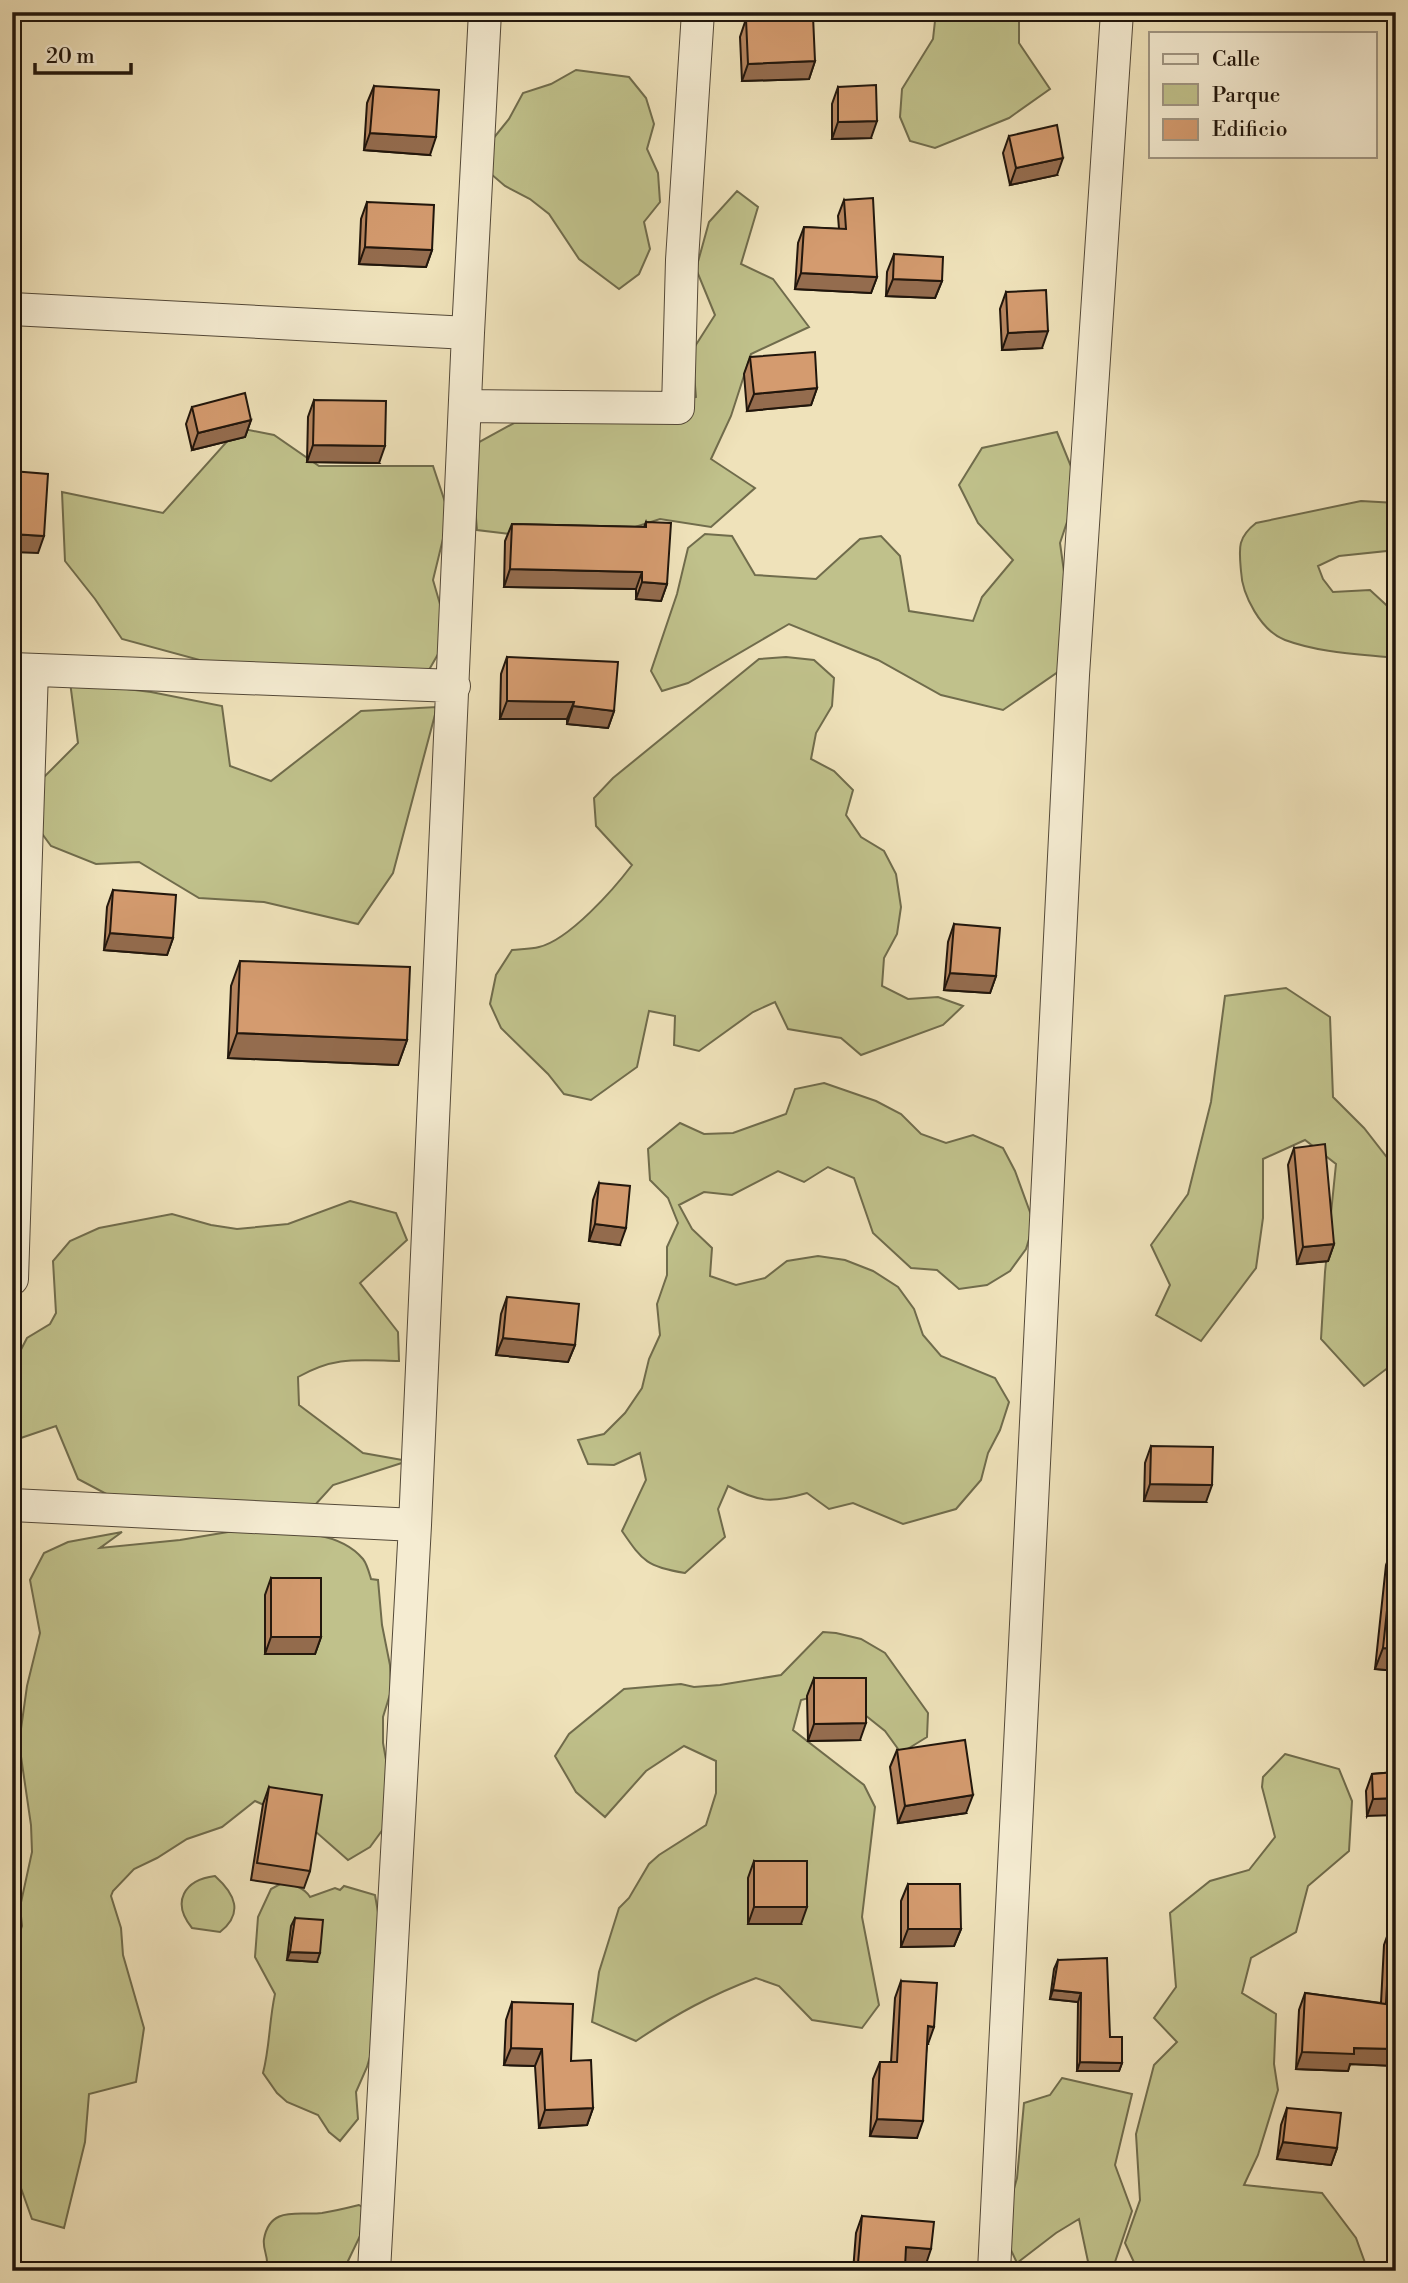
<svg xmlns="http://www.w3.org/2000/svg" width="1408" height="2283" font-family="'Libre Bodoni',serif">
  <rect width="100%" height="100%" fill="#efe2ba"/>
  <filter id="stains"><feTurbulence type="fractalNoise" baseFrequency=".00286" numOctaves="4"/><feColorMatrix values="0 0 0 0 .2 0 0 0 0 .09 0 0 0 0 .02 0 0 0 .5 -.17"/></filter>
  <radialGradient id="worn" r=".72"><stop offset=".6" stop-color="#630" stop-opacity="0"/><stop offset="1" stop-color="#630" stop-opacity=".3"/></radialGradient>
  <path fill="#c0c18b" stroke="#706c4c" stroke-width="2" d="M 936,12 L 1016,12 L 1019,15 L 1019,43 L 1050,89 L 1009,118 L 935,148 L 910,141 L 900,117 L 902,89 L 933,39 Z
    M 12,63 C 18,83 21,100 12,120 Z
    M 576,70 L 629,77 L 646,98 L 654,124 L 647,149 L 658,173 L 660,202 L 644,222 L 650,249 L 639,274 L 619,289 L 579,259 L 549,214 L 530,199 L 505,186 L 484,168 L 492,140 L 509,119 L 523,93 L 551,84 Z
    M 737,191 L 758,207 L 741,264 L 773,279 L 809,327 L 751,354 L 731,416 L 711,459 L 755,488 L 711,527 L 660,519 L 610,535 L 561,540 L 477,530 L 470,447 L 514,423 L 584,423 L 696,397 L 692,351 L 715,315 L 696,269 L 709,222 Z
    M 239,428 L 274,435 L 319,466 L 433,466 L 449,514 L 433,580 L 449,635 L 418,689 L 229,668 L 122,639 L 95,599 L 65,561 L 62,492 L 163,513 Z
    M 1057,432 L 1079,486 L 1060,543 L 1074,644 L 1065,667 L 1003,710 L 941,695 L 878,660 L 789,624 L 688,683 L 662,691 L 651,671 L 677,594 L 688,548 L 705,534 L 732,536 L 755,575 L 816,579 L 860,539 L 881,536 L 900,556 L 909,611 L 973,621 L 982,597 L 1013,560 L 978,523 L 959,485 L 982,448 Z
    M 1361,501 L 1396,503 L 1396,550 L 1339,556 L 1318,566 L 1323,579 L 1333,592 L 1370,590 L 1396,614 L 1396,658 C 1359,654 1320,653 1285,640 C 1261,631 1242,595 1241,571 C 1239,548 1237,538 1256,523 Z
    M 786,657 L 814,660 L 834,678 L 832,706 L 816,733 L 811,759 L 834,771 L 853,790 L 846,815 L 861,837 L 884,851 L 896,874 L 901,907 L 897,934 L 884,958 L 882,986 L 908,999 L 938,997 L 963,1006 L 943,1025 L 861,1055 L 841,1038 L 788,1029 L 775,1002 L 753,1012 L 699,1051 L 674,1045 L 675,1016 L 649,1011 L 637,1067 L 591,1100 L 564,1094 L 548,1074 L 501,1028 L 490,1004 L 496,975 L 512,950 C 521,949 531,949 539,947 C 569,940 614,889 632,865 L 596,826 L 594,798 L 613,778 L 759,659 Z
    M 70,682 L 151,692 L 222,706 L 230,766 L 271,781 L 361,711 L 437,707 L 393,873 L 358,924 L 264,902 L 199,898 L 139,862 L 96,864 L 51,846 L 19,802 L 78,743 Z
    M 1286,988 L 1330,1017 L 1333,1097 L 1364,1128 L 1396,1169 L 1396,1347 L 1389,1367 L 1364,1386 L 1321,1339 L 1325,1272 L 1336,1164 L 1305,1140 L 1263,1159 L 1263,1218 L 1256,1268 L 1201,1341 L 1156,1315 L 1170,1285 L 1151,1245 L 1188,1194 L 1211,1102 L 1225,996 Z
    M 824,1083 L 876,1101 L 901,1114 L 921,1134 L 946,1143 L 973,1135 L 1003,1148 L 1015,1171 L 1034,1223 L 1026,1249 L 1010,1271 L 987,1285 L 959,1289 L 937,1270 L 911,1268 L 873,1233 L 854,1178 L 828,1167 L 804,1182 L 778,1171 L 732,1195 L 704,1192 L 679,1205 L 692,1229 L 712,1248 L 710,1276 L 736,1285 L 765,1278 L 787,1261 L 818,1256 L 845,1260 L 873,1271 L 898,1287 L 914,1309 L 923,1335 L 941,1356 L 995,1378 L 1009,1402 L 1000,1430 L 988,1453 L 981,1480 L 956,1509 L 903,1524 L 853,1503 L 829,1509 L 807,1493 C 772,1503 761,1503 728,1486 L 718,1509 L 725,1537 L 685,1573 C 648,1567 643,1562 622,1531 L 646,1480 L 640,1453 L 614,1465 L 588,1464 L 578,1440 L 604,1434 L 625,1413 L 642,1388 L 649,1359 L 660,1335 L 657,1304 L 667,1275 L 667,1247 L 678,1223 L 668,1198 L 650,1180 L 648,1149 L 680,1123 L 704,1134 L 733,1133 L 786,1114 L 795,1089 Z
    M 350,1201 L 396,1213 L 407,1240 L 360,1283 L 398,1332 L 399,1361 C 357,1360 335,1356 298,1377 L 299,1405 L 363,1453 L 408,1461 L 333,1485 L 315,1505 L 131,1507 L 78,1479 L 56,1426 L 12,1441 L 12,1367 L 27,1338 L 50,1324 L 56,1313 L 53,1261 L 70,1241 L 99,1228 L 172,1214 L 211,1225 L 237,1229 L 288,1224 Z
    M 234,1531 C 274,1533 335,1525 363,1559 C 367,1564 369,1572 371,1579 L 378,1580 L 382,1625 L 390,1665 L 391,1691 L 383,1717 L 383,1743 L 393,1799 L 386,1825 L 370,1847 L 348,1860 L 307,1824 L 255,1801 L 222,1827 L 187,1839 L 157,1858 L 134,1869 L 113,1891 L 111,1896 L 121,1928 L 123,1955 L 144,2028 L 136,2082 L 89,2094 L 85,2142 L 64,2228 L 32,2219 L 12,2163 L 12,1956 L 22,1926 L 20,1907 L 32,1852 L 31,1825 L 19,1743 L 27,1686 L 40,1633 L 30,1580 L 44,1553 L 68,1542 L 122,1532 L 100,1548 L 180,1540 Z
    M 823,1632 L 836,1633 L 861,1639 L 885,1653 L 928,1713 L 927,1737 L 901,1753 L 885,1731 L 835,1691 L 801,1700 L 793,1730 L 864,1785 L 875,1807 L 862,1917 L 879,2005 L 862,2028 L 812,2020 L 779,1986 L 756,1978 C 711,1995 676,2014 636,2041 L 592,2022 L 599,1972 L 619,1908 L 629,1898 L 649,1864 L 659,1855 L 706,1825 L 716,1793 L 716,1761 L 684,1746 L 646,1771 L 605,1817 L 576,1792 L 555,1756 L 569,1734 L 624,1689 L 681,1684 L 694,1687 L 720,1685 L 781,1675 Z
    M 1285,1754 L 1339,1769 L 1352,1801 L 1349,1851 L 1308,1886 L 1296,1932 L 1251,1958 L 1242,1993 L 1276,2014 L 1274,2064 L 1278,2090 L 1258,2155 L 1244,2185 L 1322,2193 L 1356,2238 L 1368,2271 L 1222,2271 L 1221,2268 L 1197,2265 L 1191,2271 L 1138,2271 L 1125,2243 L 1140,2200 L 1136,2134 L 1154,2065 L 1177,2042 L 1154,2018 L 1176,1987 L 1170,1913 L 1210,1881 L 1249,1870 L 1275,1837 L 1262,1787 L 1263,1777 Z
    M 215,1876 C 235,1894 244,1913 220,1932 L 192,1928 C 171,1902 184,1880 215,1876 Z
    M 282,1883 C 293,1885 304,1887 310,1897 L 335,1888 L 340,1890 L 344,1886 L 375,1895 L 385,1953 L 382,2016 L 367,2067 L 356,2092 L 358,2119 L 340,2141 L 329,2132 L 318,2115 L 287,2102 L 277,2093 L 263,2073 C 270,2046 269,2021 275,1994 L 255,1957 L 258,1917 L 271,1889 Z
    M 1062,2078 L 1132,2094 L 1115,2165 L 1132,2211 L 1113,2268 L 1106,2271 L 1090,2271 L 1079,2219 L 1056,2233 L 1017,2263 L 1002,2231 L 1017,2178 L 1024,2103 L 1050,2095 Z
    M 359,2205 L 365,2209 L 360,2236 L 348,2261 L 350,2271 L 265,2271 C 271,2260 262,2250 264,2239 C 270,2205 299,2216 322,2213 C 334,2211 347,2208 359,2205 Z"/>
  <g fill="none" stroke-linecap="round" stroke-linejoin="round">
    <defs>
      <path id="minor" d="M 12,309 L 468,333
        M 465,406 L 678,408 L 682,260 L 698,12
        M 12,669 L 454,686
        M 12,1279 L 32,670
        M 12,1505 L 415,1525
        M 374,2271 L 415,1525 L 468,333 L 485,12
        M 994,2271 L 1073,675 L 1117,12"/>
    </defs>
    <use href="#minor" stroke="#544938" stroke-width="34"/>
    <use href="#minor" stroke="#f5ecd2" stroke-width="32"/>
  </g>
  <path fill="#b6855f" stroke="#21160c" stroke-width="2" d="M 746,19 L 815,61 L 809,79 L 742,81 L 740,37 Z
    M 374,86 L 430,155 L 364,150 L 367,103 Z
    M 838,87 L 871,138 L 832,139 L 832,104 Z
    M 1009,136 L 1057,175 L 1010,185 L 1003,153 Z
    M 844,200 L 877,277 L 871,293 L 795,289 L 798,243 L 804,227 L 839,229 L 838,216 Z
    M 367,202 L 432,250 L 426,267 L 359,264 L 361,219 Z
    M 894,254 L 942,281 L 935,298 L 886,296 L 887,272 Z
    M 1006,292 L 1042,348 L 1002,350 L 1000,309 Z
    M 750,357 L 817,388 L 811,405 L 747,411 L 744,374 Z
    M 314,400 L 379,463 L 307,462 L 308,417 Z
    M 192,407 L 251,420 L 245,437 L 192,450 L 186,424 Z
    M 646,522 L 667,584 L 661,601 L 636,599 L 636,589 L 504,587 L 505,541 L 512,524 L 644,527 Z
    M 507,657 L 614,711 L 608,728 L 567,724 L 567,719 L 500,719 L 501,674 Z
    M 113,890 L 173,938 L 167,955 L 104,950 L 107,907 Z
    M 954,924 L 996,976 L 990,993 L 944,990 L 948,942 Z
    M 240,961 L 407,1040 L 398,1065 L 228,1058 L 231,986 Z
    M 1294,1148 L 1334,1244 L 1328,1261 L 1297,1264 L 1288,1165 Z
    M 599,1183 L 620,1245 L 589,1241 L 593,1200 Z
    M 507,1297 L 575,1345 L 568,1362 L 496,1355 L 501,1314 Z
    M 1151,1446 L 1206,1502 L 1144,1501 L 1145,1463 Z
    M 1394,1544 L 1396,1671 L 1375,1669 L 1386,1565 Z
    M 271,1578 L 321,1637 L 315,1654 L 265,1654 L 265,1595 Z
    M 814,1678 L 860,1740 L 808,1741 L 807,1696 Z
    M 897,1750 L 966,1813 L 898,1823 L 890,1767 Z
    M 1396,1772 L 1367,1816 L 1366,1791 L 1372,1774 Z
    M 269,1787 L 310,1871 L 304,1888 L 251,1880 L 263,1804 Z
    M 754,1861 L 801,1924 L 748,1924 L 748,1878 Z
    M 908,1884 L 961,1929 L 954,1946 L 901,1947 L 901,1901 Z
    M 295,1918 L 317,1962 L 287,1960 L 291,1926 Z
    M 1390,1928 L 1396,1929 L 1396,2066 L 1350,2064 L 1348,2071 L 1296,2069 L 1299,2010 L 1305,1993 L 1381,2003 L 1384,1945 Z
    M 1058,1960 L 1110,2037 L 1122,2063 L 1119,2071 L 1077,2071 L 1078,2002 L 1050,1999 L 1054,1969 Z
    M 901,1981 L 928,2044 L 927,2044 L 917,2138 L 870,2136 L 873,2079 L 880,2062 L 891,2062 L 895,1998 Z
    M 512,2002 L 571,2061 L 593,2108 L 587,2125 L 539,2128 L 535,2066 L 504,2065 L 506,2020 Z
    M 1396,2093 L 1396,2216 L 1390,2216 L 1389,2184 L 1391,2178 L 1390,2159 Z
    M 1287,2108 L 1337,2148 L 1331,2165 L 1277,2159 L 1281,2125 Z
    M 862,2216 L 925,2267 L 905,2265 L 903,2271 L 853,2271 L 856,2233 Z"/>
  <path fill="#946c4e" stroke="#21160c" stroke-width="2" d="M 815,61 L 809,79 L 742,81 L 748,64 Z
    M 877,121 L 871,138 L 832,139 L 838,122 Z
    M 370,133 L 436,137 L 430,155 L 364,150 Z
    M 1063,158 L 1057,175 L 1010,185 L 1016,168 Z
    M 365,247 L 432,250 L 426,267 L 359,264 Z
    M 801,273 L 877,277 L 871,293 L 795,289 Z
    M 893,279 L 942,281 L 935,298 L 886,296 Z
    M 1048,331 L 1042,348 L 1002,350 L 1008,333 Z
    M 817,388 L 811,405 L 747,411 L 754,394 Z
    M 251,420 L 245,437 L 192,450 L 198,433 Z
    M 313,445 L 385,446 L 379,463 L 307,462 Z
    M 12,534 L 44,536 L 38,553 L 12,552 Z
    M 510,569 L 642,572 L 636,589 L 504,587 Z
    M 642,582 L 667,584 L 661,601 L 636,599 Z
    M 507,701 L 574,702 L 567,719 L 500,719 Z
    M 573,706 L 614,711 L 608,728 L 567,724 Z
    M 110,933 L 173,938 L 167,955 L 104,950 Z
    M 950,973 L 996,976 L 990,993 L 944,990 Z
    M 237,1033 L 407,1040 L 398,1065 L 228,1058 Z
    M 595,1224 L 626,1228 L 620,1245 L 589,1241 Z
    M 1334,1244 L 1328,1261 L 1297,1264 L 1303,1247 Z
    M 503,1338 L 575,1345 L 568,1362 L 496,1355 Z
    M 1150,1484 L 1212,1485 L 1206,1502 L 1144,1501 Z
    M 271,1637 L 321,1637 L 315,1654 L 265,1654 Z
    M 1383,1648 L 1396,1649 L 1396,1671 L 1375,1669 Z
    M 866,1723 L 860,1740 L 808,1741 L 814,1724 Z
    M 973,1795 L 966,1813 L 898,1823 L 905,1806 Z
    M 1396,1798 L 1396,1815 L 1367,1816 L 1373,1799 Z
    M 754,1907 L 807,1907 L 801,1924 L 748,1924 Z
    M 908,1929 L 961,1929 L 954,1946 L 901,1947 Z
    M 290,1952 L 320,1953 L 317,1962 L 287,1960 Z
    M 1053,1990 L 1081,1993 L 1078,2002 L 1050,1999 Z
    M 928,2026 L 934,2027 L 928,2044 L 922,2043 Z
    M 511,2048 L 542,2049 L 535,2066 L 504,2065 Z
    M 1354,2048 L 1396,2049 L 1396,2066 L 1350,2064 L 1348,2071 L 1296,2069 L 1302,2052 Z
    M 1080,2062 L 1122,2063 L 1119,2071 L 1077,2071 Z
    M 593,2108 L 587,2125 L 539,2128 L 545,2110 Z
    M 877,2119 L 923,2121 L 917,2138 L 870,2136 Z
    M 1283,2142 L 1337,2148 L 1331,2165 L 1277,2159 Z
    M 1396,2200 L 1396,2216 L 1390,2216 Z
    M 906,2247 L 931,2249 L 925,2267 L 900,2264 Z
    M 858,2263 L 905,2267 L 903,2271 L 855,2271 Z"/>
  <path fill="#d49b6f" stroke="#21160c" stroke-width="2" d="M 813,16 L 815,61 L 748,64 L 746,19 Z
    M 876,85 L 877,121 L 838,122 L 838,87 Z
    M 374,86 L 439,90 L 436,137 L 370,133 Z
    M 1057,125 L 1063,158 L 1016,168 L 1009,136 Z
    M 873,198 L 877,277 L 801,273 L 804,227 L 846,229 L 844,200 Z
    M 367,202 L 434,205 L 432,250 L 365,247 Z
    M 894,254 L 943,257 L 942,281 L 893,279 Z
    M 1046,290 L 1048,331 L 1008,333 L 1006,292 Z
    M 815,352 L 817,388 L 754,394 L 750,357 Z
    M 245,393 L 251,420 L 198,433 L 192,407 Z
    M 314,400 L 386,401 L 385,446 L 313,445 Z
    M 12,471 L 48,474 L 44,536 L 12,534 Z
    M 646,522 L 671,523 L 667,584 L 642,582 L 642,572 L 510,569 L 512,524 L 646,527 Z
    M 507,657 L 618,662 L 614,711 L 573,706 L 574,702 L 507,701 Z
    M 113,890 L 176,895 L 173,938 L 110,933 Z
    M 954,924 L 1000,928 L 996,976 L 950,973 Z
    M 240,961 L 410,967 L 407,1040 L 237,1033 Z
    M 1325,1144 L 1334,1244 L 1303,1247 L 1294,1148 Z
    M 599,1183 L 630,1186 L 626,1228 L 595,1224 Z
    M 507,1297 L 579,1304 L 575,1345 L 503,1338 Z
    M 1151,1446 L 1213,1447 L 1212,1485 L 1150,1484 Z
    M 1394,1544 L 1396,1544 L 1396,1649 L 1383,1648 Z
    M 271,1578 L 321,1578 L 321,1637 L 271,1637 Z
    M 814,1678 L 866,1678 L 866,1723 L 814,1724 Z
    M 965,1740 L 973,1795 L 905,1806 L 897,1750 Z
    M 1396,1772 L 1396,1798 L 1373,1799 L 1372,1774 Z
    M 269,1787 L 322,1795 L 310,1871 L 257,1863 Z
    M 754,1861 L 807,1861 L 807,1907 L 754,1907 Z
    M 908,1884 L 960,1884 L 961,1929 L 908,1929 Z
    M 295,1918 L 323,1920 L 320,1953 L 290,1952 Z
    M 1390,1928 L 1396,1929 L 1396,2049 L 1354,2048 L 1354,2054 L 1302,2052 L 1305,1993 L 1386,2004 Z
    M 1107,1958 L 1110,2037 L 1122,2037 L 1122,2063 L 1080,2062 L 1081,1993 L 1053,1990 L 1058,1960 Z
    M 901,1981 L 937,1983 L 934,2027 L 928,2026 L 923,2121 L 877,2119 L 880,2062 L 897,2062 Z
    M 512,2002 L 573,2004 L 571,2061 L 591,2060 L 593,2108 L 545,2110 L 542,2049 L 511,2048 Z
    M 1287,2108 L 1341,2113 L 1337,2148 L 1283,2142 Z
    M 1395,2167 L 1396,2167 L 1396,2200 Z
    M 862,2216 L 934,2222 L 931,2249 L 906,2247 L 905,2267 L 858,2263 Z"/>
  <rect width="1408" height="2283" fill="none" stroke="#efe2ba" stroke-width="42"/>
  <rect x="14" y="14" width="1380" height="2255" fill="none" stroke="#21160c" stroke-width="3.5"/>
  <rect x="21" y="21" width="1366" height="2241" fill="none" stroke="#21160c" stroke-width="2"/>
  <rect x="1149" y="32" width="228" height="126" fill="#f5ecd2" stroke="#a09683" stroke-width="2"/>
  <rect x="1163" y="54" width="35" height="10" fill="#f5ecd2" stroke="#a09683" stroke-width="2"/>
  <text x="1212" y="66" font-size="21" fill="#21160c">Calle</text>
  <rect x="1163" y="84" width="35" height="21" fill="#c0c18b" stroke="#a09683" stroke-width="2"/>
  <text x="1212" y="102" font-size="21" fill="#21160c">Parque</text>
  <rect x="1163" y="119" width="35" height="21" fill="#d49b6f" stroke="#a09683" stroke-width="2"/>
  <text x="1212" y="136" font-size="21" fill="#21160c">Edificio</text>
  <path d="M35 63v10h96v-10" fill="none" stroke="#21160c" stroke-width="3.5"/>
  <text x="46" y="63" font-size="21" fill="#21160c" stroke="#f5ecd2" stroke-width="5" paint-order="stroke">20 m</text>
  <rect width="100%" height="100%" filter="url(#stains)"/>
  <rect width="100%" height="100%" fill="url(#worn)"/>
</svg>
